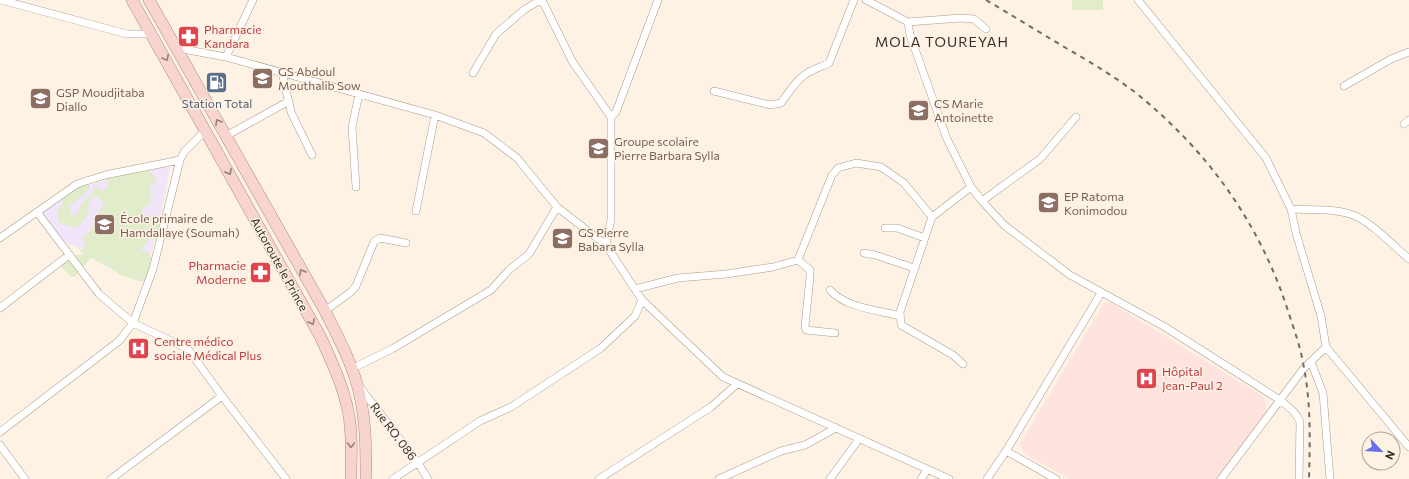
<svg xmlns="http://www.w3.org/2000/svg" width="1409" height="479" font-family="Commissioner,sans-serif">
  <rect width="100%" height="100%" fill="#fef2e5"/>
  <path fill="#f1e5f9" d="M 167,164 L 170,166 L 164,200 L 144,281 L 60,239 L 43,212 L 82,187 L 138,171 Z"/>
  <path fill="#fee3df" d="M 1104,303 L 1111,303 L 1264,397 L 1267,412 L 1218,479 L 1070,479 L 1023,453 L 1020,444 Z"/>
  <path fill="#e1eccb" d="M 1072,0 L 1103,0 L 1103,10 L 1072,10 Z
    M 145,165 L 157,180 L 150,186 L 151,203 L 141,210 L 145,214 L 141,220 L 149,219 L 158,214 L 162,221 L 159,237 L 152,238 L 147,228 L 145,228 L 149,239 L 145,246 L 140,249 L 147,252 L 152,258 L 147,277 L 142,282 L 120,275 L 114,270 L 91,258 L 75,277 L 71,277 L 66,272 L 62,269 L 63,264 L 70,260 L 76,255 L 84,255 L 80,251 L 86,246 L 82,239 L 90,231 L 100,210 L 105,204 L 98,197 L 93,197 L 88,204 L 89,212 L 80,225 L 75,228 L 60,223 L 56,213 L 63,203 L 62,198 L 78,186 L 89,183 L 89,189 L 78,200 L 70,205 L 71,217 L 77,214 L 81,205 L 92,194 L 95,187 L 99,188 L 101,191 L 108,188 L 107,178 L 125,172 L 133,174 L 138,166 Z"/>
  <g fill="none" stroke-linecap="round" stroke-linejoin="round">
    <defs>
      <path id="street" d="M 1,0 L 127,34 L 152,34
        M 542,0 L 572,61 L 611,117
        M 866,0 L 908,22 L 910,35 L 947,139 L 971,187 L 982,201 L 1004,225 L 1070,275 L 1165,327 L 1280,400 C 1288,407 1296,411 1300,422 L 1299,479
        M 1138,0 L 1266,158 L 1291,209 L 1296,233 L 1321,316 L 1326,347 L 1409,447
        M 908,22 L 961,18 L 974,19 L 986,29
        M 177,48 L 226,57 L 435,115 L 484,133 L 517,158 L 557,207 L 606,245 L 642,300 L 723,377 L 949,479
        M 226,57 L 253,0
        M 282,72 L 291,112 L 312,155
        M 473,73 L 496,34 L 525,9 L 541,0
        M 1344,86 L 1391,59 L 1409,52
        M 714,91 L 770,105 L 781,103 C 789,92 798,77 811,71 C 817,68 823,66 829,63 L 854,0
        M 1404,124 L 1409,120
        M 226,136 L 289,101
        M 356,187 L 352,127 L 359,94
        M 982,201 L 1040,159 L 1076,117
        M 1291,209 C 1311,210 1333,208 1353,215 C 1370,221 1394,246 1409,259
        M 416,211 L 435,115
        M 37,212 L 99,294 L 133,323 L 188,349 L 222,396 L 286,479
        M 885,228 L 897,228 L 925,238
        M 0,238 L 77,184 L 105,175 L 180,160
        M 606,245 L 611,219 L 611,117 L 616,112 L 658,0
        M 864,253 L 875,255 L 914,268
        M 798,260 L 810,270 L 810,277 L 805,326 L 806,330 L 835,333
        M 635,289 L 678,278 L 726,274 L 773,267 L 798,260 L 832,175 L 838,168 L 856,163 L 881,167 L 904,183 L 932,217
        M 830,290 C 846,308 877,310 900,316
        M 0,308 L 69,255
        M 325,311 L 352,291 L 356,286 L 374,242 L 380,238 L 406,243
        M 1311,362 L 1323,393 L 1330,479
        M 963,364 L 953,355 L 901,325 L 900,312 L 932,217 L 971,187
        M 351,369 L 392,349 L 491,290 L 509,270 L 529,254 L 557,207
        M 359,386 L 418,463 L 428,479
        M 0,432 L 119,341 L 133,323 L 153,269 L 180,160 L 184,152 L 206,130
        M 0,445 L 25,479
        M 1006,451 L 1056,479
        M 111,479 L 222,396
        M 393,479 L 480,421 L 511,407 L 601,348 L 635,316 L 642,300
        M 599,479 L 711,407 L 737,384
        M 719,479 L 781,451 L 805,445 L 836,428
        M 830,479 L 859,439
        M 921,479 L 927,470
        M 987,479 L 1006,451 L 1101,293
        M 1221,479 L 1304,368 L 1326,347"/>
      <path id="primary" d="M 132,0 L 320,336 C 331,360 343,385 348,411 C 353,433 351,457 351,479
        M 149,0 L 325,311 C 337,335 350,359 357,384 C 366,415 366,448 366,479"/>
    </defs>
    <use href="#street" stroke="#aa9b8c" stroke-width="8"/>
    <use href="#primary" stroke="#b08882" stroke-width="12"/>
    <use href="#street" stroke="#fff" stroke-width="7"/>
    <use href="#primary" stroke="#f8d4d1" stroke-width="11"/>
    <path stroke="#736b63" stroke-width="2" stroke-dasharray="5 5" stroke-linecap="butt" d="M 986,0 C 1013,16 1039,32 1066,48 C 1090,62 1114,76 1136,93 C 1209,152 1261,225 1289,314 C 1295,332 1301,349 1304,368 C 1311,404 1310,442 1309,479"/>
  </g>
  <defs><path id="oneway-chevron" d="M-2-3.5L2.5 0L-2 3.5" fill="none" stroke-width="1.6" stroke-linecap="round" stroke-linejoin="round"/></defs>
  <g stroke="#96827d">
    <use href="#oneway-chevron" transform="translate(166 58) rotate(61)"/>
    <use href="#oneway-chevron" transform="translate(218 122) rotate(-119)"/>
    <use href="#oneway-chevron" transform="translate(229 172) rotate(61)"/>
    <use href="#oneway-chevron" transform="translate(302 272) rotate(-119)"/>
    <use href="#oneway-chevron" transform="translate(312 322) rotate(61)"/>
    <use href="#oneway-chevron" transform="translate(351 445) rotate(90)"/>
  </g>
  <defs>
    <symbol id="pharmacy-square" viewBox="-11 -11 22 22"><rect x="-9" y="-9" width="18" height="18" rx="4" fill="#e0444e" stroke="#fef2e5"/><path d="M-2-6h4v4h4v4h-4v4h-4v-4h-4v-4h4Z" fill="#fff"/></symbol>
    <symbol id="school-square" viewBox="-11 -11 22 22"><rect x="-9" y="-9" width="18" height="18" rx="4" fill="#8d6e63" stroke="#fef2e5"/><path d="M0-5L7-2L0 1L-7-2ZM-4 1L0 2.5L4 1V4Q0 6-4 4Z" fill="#fff"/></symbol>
    <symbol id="fuel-square" viewBox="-11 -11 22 22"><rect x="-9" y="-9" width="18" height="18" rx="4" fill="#5c6f8a" stroke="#fef2e5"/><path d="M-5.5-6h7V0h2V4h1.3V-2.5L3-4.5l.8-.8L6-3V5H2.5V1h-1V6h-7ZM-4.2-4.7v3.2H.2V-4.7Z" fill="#fff"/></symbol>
    <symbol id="hospital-square" viewBox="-11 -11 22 22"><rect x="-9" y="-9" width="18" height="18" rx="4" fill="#e0444e" stroke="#fef2e5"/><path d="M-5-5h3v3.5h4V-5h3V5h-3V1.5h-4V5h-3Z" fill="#fff"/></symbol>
  </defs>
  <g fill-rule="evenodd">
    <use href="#pharmacy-square" x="176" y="24" width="25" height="25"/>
    <use href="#school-square" x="250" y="66" width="25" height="25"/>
    <use href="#fuel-square" x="204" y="70" width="25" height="25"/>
    <use href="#school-square" x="28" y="86" width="25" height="25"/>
    <use href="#school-square" x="906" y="98" width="25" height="25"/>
    <use href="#school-square" x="586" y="136" width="25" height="25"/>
    <use href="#school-square" x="1036" y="190" width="25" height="25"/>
    <use href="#school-square" x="92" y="212" width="25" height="25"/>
    <use href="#school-square" x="550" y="226" width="25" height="25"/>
    <use href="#pharmacy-square" x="248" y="260" width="25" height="25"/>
    <use href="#hospital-square" x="126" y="336" width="25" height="25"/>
    <use href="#hospital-square" x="1134" y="366" width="25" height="25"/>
  </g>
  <g text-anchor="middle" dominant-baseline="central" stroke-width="3" stroke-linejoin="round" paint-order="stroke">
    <g font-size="12" fill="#be3a42" stroke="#fef2e5" text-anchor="start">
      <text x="204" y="29">Pharmacie<tspan x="204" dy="14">Kandara</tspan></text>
      <text x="246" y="265" text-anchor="end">Pharmacie<tspan x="246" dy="14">Moderne</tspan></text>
      <text x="154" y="341">Centre médico<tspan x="154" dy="14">sociale Médical Plus</tspan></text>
      <text x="1162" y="371">Hôpital<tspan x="1162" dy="14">Jean-Paul 2</tspan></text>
    </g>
    <g font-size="12" fill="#785e54" stroke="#fef2e5" text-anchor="start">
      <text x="278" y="71">GS Abdoul<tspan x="278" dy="14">Mouthalib Sow</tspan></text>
      <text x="56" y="92">GSP Moudjitaba<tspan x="56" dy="14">Diallo</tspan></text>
      <text x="934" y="103">CS Marie<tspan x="934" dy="14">Antoinette</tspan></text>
      <text x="614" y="141">Groupe scolaire<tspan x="614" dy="14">Pierre Barbara Sylla</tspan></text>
      <text x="1064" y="196">EP Ratoma<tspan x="1064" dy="14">Konimodou</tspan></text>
      <text x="120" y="218">École primaire de<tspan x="120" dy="14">Hamdallaye (Soumah)</tspan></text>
      <text x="578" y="232">GS Pierre<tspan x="578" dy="14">Babara Sylla</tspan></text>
    </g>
    <g font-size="12" fill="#4e5e75" stroke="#fef2e5">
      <text x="217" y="103">Station Total</text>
    </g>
    <g font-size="12" fill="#352f29" stroke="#fef2e5">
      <text transform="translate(280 264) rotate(61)">Autoroute le Prince</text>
      <text transform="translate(394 431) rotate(53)">Rue RO. 086</text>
    </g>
    <g font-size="14" letter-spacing="1" fill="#352f29" stroke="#fef2e5">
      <text x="942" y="41">MOLA TOUREYAH</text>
    </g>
  </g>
  <g transform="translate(1381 451) rotate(115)"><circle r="19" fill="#fef2e5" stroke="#aea49a"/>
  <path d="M0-3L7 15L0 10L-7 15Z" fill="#676ee7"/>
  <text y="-6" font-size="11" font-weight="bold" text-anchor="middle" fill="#352f29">N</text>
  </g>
</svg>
